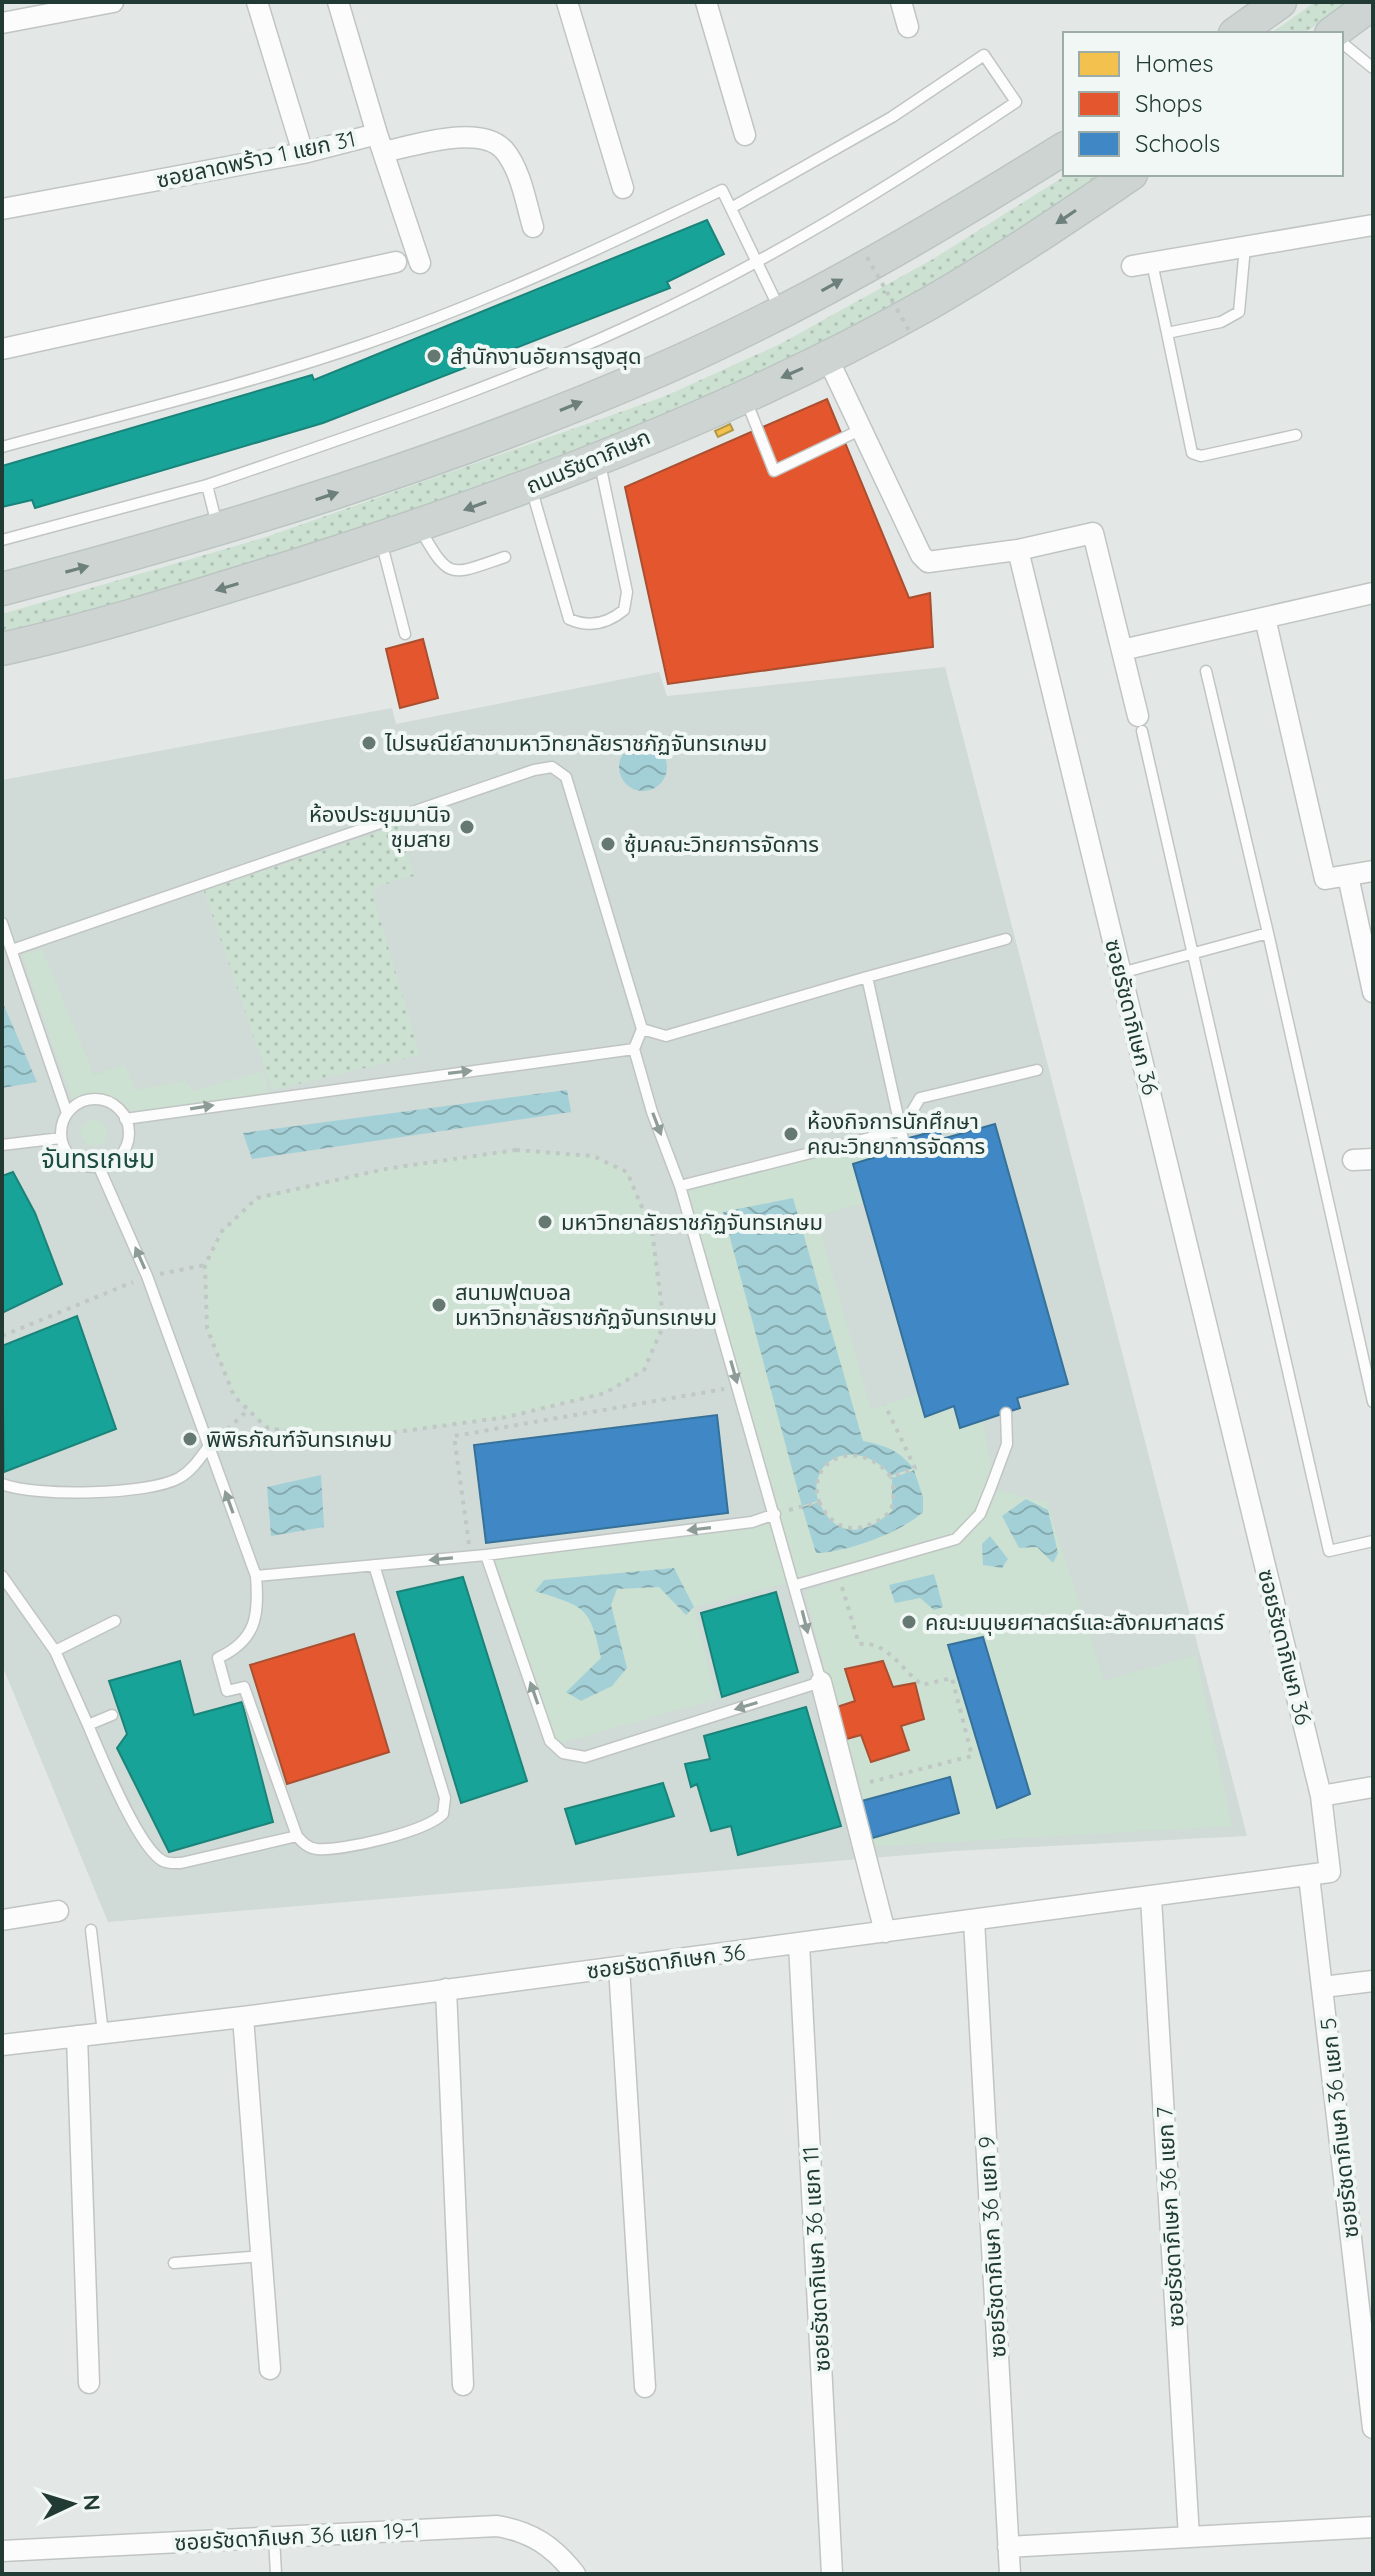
<svg xmlns="http://www.w3.org/2000/svg" width="1375" height="2576" font-family="Quicksand,'Noto Sans Thai',sans-serif">
  <defs>
    <pattern id="grass-dots" width="8" height="8" patternUnits="userSpaceOnUse" patternTransform="scale(2)"><rect width="8" height="8" fill="#cce1d2"/><path d="M2 2h.1M6 6h.1" fill="none" stroke="#afc2b5" stroke-width="1.8" stroke-linecap="round"/></pattern>
    <pattern id="water-waves" width="16" height="10" patternUnits="userSpaceOnUse" patternTransform="scale(2)"><rect width="16" height="10" fill="#a3d0d7"/><path d="M0 5q4-4 8 0t8 0" fill="none" stroke="#84aaaf"/></pattern>
  </defs>
  <rect width="100%" height="100%" fill="#e3e8e6"/>
  <path fill="#d0dad6" d="M 945,667 L 1247,1836 L 955,1851 L 108,1922 L 2,1665 L 2,780 L 392,708 L 396,724 L 659,672 L 667,696 Z"/>
  <path fill="url(#grass-dots)" d="M 1315,2 L 1349,2 L 1303,34 L 1270,34 Z
    M 1068,174 L 1102,174 C 1020,230 938,285 851,332 C 809,355 762,373 719,393 C 488,497 246,571 2,635 L 2,614 L 266,537 L 663,397 L 780,344 L 933,259 Z
    M 399,825 L 414,876 L 382,885 L 372,892 L 420,1055 L 272,1090 L 204,891 Z"/>
  <path fill="#cce1d2" d="M 42,949 L 94,1075 L 124,1065 L 136,1090 L 185,1081 L 194,1091 L 263,1071 L 270,1095 L 135,1112 L 103,1096 L 74,1105 L 22,955 Z
    M81 1133a13 13 0 1 1 26 0a13 13 0 1 1-26 0Z
    M 898,1136 L 913,1190 L 816,1216 L 871,1409 L 956,1381 L 981,1411 L 993,1476 L 975,1513 L 952,1537 L 799,1580 L 685,1188 Z
    M 516,1150 L 593,1156 L 627,1172 L 652,1231 L 664,1324 L 644,1370 L 605,1393 L 507,1417 L 329,1441 L 266,1427 L 234,1396 L 207,1328 L 205,1265 L 222,1231 L 257,1198 L 385,1169 Z
    M 998,1490 L 1047,1503 L 1104,1680 L 1196,1656 L 1232,1826 L 868,1847 L 805,1591 L 959,1544 L 985,1518 Z
    M 773,1519 L 791,1582 L 694,1607 L 716,1699 L 557,1744 L 495,1558 L 755,1526 Z"/>
  <path fill="url(#water-waves)" d="M619 767a24 24 0 1 1 48 0a24 24 0 1 1-48 0Z
    M 2,1001 L 37,1082 L 2,1088 Z
    M 567,1090 L 571,1112 L 252,1159 L 243,1133 Z
    M 793,1198 L 863,1441 C 884,1445 899,1450 913,1468 L 891,1476 C 861,1438 807,1454 818,1501 L 802,1506 L 723,1212 Z
    M 914,1470 L 923,1497 L 923,1512 C 900,1533 848,1552 816,1553 L 802,1507 L 819,1502 C 836,1539 864,1536 892,1511 L 892,1478 Z
    M 321,1475 L 324,1527 L 271,1536 L 267,1487 Z
    M 1026,1499 L 1048,1510 L 1058,1553 L 1053,1563 L 1037,1547 L 1019,1548 L 1002,1516 Z
    M 990,1536 L 1008,1559 L 1002,1568 L 983,1565 L 982,1544 Z
    M 674,1568 L 694,1607 L 686,1615 L 659,1587 L 617,1589 L 611,1605 L 627,1668 L 612,1686 L 581,1701 L 566,1692 L 601,1658 C 590,1606 585,1607 535,1591 L 544,1580 Z
    M 934,1574 L 943,1607 L 934,1610 L 920,1598 L 895,1603 L 889,1585 Z"/>
  <path fill="#f2c14e" stroke="#b39946" stroke-width="2" d="M 730,424 L 733,430 L 718,437 L 715,431 Z"/>
  <path fill="#e4572e" stroke="#aa4f30" stroke-width="2" d="M 827,399 L 909,598 L 930,593 L 933,647 L 668,684 L 625,487 Z
    M 423,639 L 438,698 L 400,708 L 386,649 Z
    M 354,1634 L 389,1752 L 287,1784 L 250,1665 Z
    M 883,1661 L 893,1687 L 915,1683 L 924,1719 L 901,1726 L 909,1750 L 871,1762 L 861,1735 L 843,1740 L 834,1708 L 855,1701 L 845,1669 Z"/>
  <path fill="#3f88c5" stroke="#36719a" stroke-width="2" d="M 995,1124 L 1068,1384 L 1017,1398 L 1020,1408 L 960,1428 L 954,1406 L 925,1417 L 853,1164 L 882,1155 L 882,1145 L 939,1130 L 942,1139 Z
    M 717,1415 L 728,1513 L 486,1543 L 474,1445 Z
    M 983,1637 L 1030,1794 L 997,1808 L 948,1645 Z
    M 950,1777 L 959,1813 L 869,1839 L 858,1802 Z"/>
  <path fill="#17a398" stroke="#1a847a" stroke-width="2" d="M 707,220 L 724,254 L 667,282 L 670,288 L 323,423 L 35,508 L 32,500 L 2,507 L 2,466 L 312,375 L 314,380 Z
    M 13,1172 L 35,1213 L 62,1284 L 2,1313 L 2,1176 Z
    M 77,1316 L 116,1429 L 4,1472 L 2,1346 Z
    M 463,1577 L 527,1781 L 461,1803 L 397,1592 Z
    M 776,1592 L 798,1672 L 722,1697 L 701,1613 Z
    M 180,1661 L 194,1715 L 242,1702 L 273,1822 L 169,1852 L 117,1748 L 127,1734 L 109,1681 Z
    M 806,1707 L 841,1826 L 738,1855 L 731,1826 L 711,1831 L 697,1784 L 691,1787 L 685,1764 L 710,1759 L 704,1736 Z
    M 663,1783 L 674,1816 L 576,1844 L 565,1809 Z"/>
  <g fill="none" stroke-linecap="round" stroke-linejoin="round">
    <defs>
      <path id="service" d="M 1341,42 L 1373,68
        M 1152,263 L 1167,333 L 1221,322 L 1239,312 L 1245,247
        M 1167,333 L 1192,453 L 1201,456 L 1296,435
        M 746,400 L 774,471 L 860,430
        M 2,447 C 123,414 246,385 365,344 C 487,302 606,246 722,190 L 779,308
        M 207,485 C 350,436 495,388 633,324 C 768,262 894,184 1016,102 L 984,55 L 892,117 L 731,208
        M 532,491 L 569,619 C 589,628 607,624 624,610 L 627,592 L 600,464
        M 420,529 C 450,581 449,576 505,557
        M 2,540 L 207,485 L 217,525
        M 381,541 L 405,634
        M 1206,671 L 1268,933
        M 1142,731 L 1329,1551 L 1373,1541
        M 2,923 L 67,1113
        M 12,950 L 534,770 L 552,767 L 566,777 L 642,1029
        M 1121,973 L 1268,933 L 1373,1402
        M 867,977 L 1006,939
        M61 1133a34 34 0 1 1 68 0a34 34 0 1 1-68 0Z
        M 125,1119 L 634,1049
        M 901,1130 L 920,1098 L 1037,1070
        M 2,1145 L 61,1138
        M 680,1186 L 901,1130 L 903,1139
        M 2,1484 C 35,1497 149,1495 179,1478 C 192,1471 200,1458 209,1446
        M 486,1555 L 550,1741 L 563,1753 L 585,1757 L 821,1682 L 680,1186 L 652,1112 L 634,1049 L 642,1029 L 666,1036 L 867,977 L 901,1130
        M 2,1576 L 55,1651 L 115,1621
        M 256,1576 L 486,1555 L 752,1522 L 775,1514
        M 796,1585 L 956,1539 L 980,1514 L 991,1487 L 1007,1444 L 1006,1413
        M 55,1651 L 88,1725 L 112,1715
        M 88,1725 C 100,1753 138,1848 163,1861 C 168,1864 176,1863 181,1863 L 297,1836 L 244,1687 L 227,1691 L 218,1658 C 257,1640 259,1615 256,1576 L 147,1276 L 99,1167
        M 297,1836 C 303,1843 308,1848 317,1849 C 343,1851 425,1832 443,1814 L 445,1798 L 374,1565
        M 91,1930 L 103,2033
        M 174,2263 L 261,2256
        M 274,2537 L 276,2574"/>
      <path id="minor" d="M 257,2 L 303,153
        M 338,2 L 377,134
        M 567,2 L 623,188
        M 706,2 L 745,135
        M 901,2 L 908,27
        M 2,23 L 113,2
        M 383,152 C 413,146 480,123 504,150 C 521,170 526,203 533,227
        M 2,209 L 303,153 L 377,134 L 420,263
        M 1132,266 L 1373,225
        M 2,349 L 396,262
        M 827,357 L 921,555 L 928,562 L 1018,550 L 1093,533 L 1138,716
        M 1265,618 L 1325,879 L 1373,871
        M 1122,650 L 1373,593
        M 1348,876 L 1373,992
        M 1353,1160 L 1373,1159
        M 821,1682 L 885,1932
        M 1321,1796 L 1373,1787
        M 1309,1876 L 1373,2428
        M 1151,1898 L 1189,2537
        M 2,1920 L 58,1911
        M 974,1920 L 1010,2574
        M 799,1944 L 832,2574
        M 619,1967 L 645,2387
        M 1323,1987 L 1373,1981
        M 446,1989 L 463,2385
        M 243,2017 L 270,2369
        M 77,2036 L 89,2383
        M 2,2045 L 243,2017 L 1330,1872 L 1321,1796 L 1018,550
        M 1008,2547 L 1373,2527
        M 2,2551 L 497,2526 C 532,2532 553,2546 575,2574"/>
      <path id="primary" d="M 1235,34 L 1280,2
        M 1331,34 L 1373,3
        M 2,589 C 227,530 449,462 662,369 C 803,307 935,229 1065,148
        M 2,649 C 101,627 197,596 294,566 C 508,498 731,415 928,304 C 998,264 1064,219 1131,174"/>
    </defs>
    <use href="#service" stroke="#c0c5c3" stroke-width="13"/>
    <use href="#minor" stroke="#c0c5c3" stroke-width="23"/>
    <use href="#primary" stroke="#bcc5c2" stroke-width="35"/>
    <path stroke="#c0c8c6" stroke-width="4" stroke-dasharray="4 6" stroke-linecap="butt" d="M 516,1150 L 593,1156 L 627,1172 L 652,1231 L 664,1324 L 644,1370 L 605,1393 L 507,1417 L 329,1441 L 266,1427 L 234,1396 L 207,1328 L 205,1265 L 222,1231 L 257,1198 L 385,1169 Z
      M 160,1274 L 205,1265
      M 2,1336 L 133,1282
      M 220,1436 L 248,1410
      M 819,1502 C 836,1536 865,1534 891,1511 L 894,1492 L 891,1477
      M 789,1510 L 819,1502 C 805,1457 861,1437 891,1477 L 915,1468 L 885,1405
      M 469,1544 L 454,1436 L 724,1389
      M 842,1587 L 859,1644 C 886,1640 902,1670 922,1685 L 952,1678 L 972,1756 L 866,1783"/>
    <use href="#service" stroke="#fbfcfb" stroke-width="10"/>
    <use href="#minor" stroke="#fbfcfb" stroke-width="20"/>
    <use href="#primary" stroke="#cdd4d2" stroke-width="32"/>
    <path stroke="#c0c8c6" stroke-width="4" stroke-dasharray="4 6" stroke-linecap="butt" d="M 867,257 L 911,334"/>
  </g>
  <defs><path id="oneway-solid" d="M-6-.8H1V-3.2L6.5 0L1 3.2V.8H-6Z" transform="scale(2)"/></defs>
  <g fill="#6e807b">
    <use href="#oneway-solid" transform="translate(1066 217) rotate(146)"/>
    <use href="#oneway-solid" transform="translate(832 285) rotate(-29)"/>
    <use href="#oneway-solid" transform="translate(792 373) rotate(156)"/>
    <use href="#oneway-solid" transform="translate(571 406) rotate(-22)"/>
    <use href="#oneway-solid" transform="translate(327 496) rotate(-18)"/>
    <use href="#oneway-solid" transform="translate(475 506) rotate(160)"/>
    <use href="#oneway-solid" transform="translate(77 569) rotate(-15)"/>
    <use href="#oneway-solid" transform="translate(227 587) rotate(163)"/>
  </g>
  <g fill="#8e9c98">
    <use href="#oneway-solid" transform="translate(460 1072) rotate(-7)"/>
    <use href="#oneway-solid" transform="translate(202 1107) rotate(-9)"/>
    <use href="#oneway-solid" transform="translate(657 1124) rotate(69)"/>
    <use href="#oneway-solid" transform="translate(140 1258) rotate(-114)"/>
    <use href="#oneway-solid" transform="translate(734 1372) rotate(74)"/>
    <use href="#oneway-solid" transform="translate(229 1502) rotate(-110)"/>
    <use href="#oneway-solid" transform="translate(699 1529) rotate(173)"/>
    <use href="#oneway-solid" transform="translate(441 1559) rotate(175)"/>
    <use href="#oneway-solid" transform="translate(805 1622) rotate(76)"/>
    <use href="#oneway-solid" transform="translate(534 1693) rotate(-109)"/>
    <use href="#oneway-solid" transform="translate(746 1706) rotate(163)"/>
  </g>
  <g fill="#657872" stroke="#f0f7f4" stroke-width="3">
    <circle cx="434" cy="356" r="8"/>
    <circle cx="369" cy="743" r="8"/>
    <circle cx="467" cy="827" r="8"/>
    <circle cx="608" cy="844" r="8"/>
    <circle cx="791" cy="1134" r="8"/>
    <circle cx="545" cy="1222" r="8"/>
    <circle cx="439" cy="1305" r="8"/>
    <circle cx="190" cy="1439" r="8"/>
    <circle cx="909" cy="1622" r="8"/>
  </g>
  <g text-anchor="middle" dominant-baseline="central" stroke-width="8" stroke-linejoin="round" paint-order="stroke">
    <g font-size="22" fill="#213b34" stroke="#f0f7f4">
      <text transform="translate(256 159) rotate(-12)">ซอยลาดพร้าว 1 แยก 31</text>
      <text transform="translate(588 461) rotate(-23)">ถนนรัชดาภิเษก</text>
      <text transform="translate(1132 1017) rotate(76)">ซอยรัชดาภิเษก 36</text>
      <text transform="translate(1285 1647) rotate(76)">ซอยรัชดาภิเษก 36</text>
      <text transform="translate(666 1961) rotate(-7)">ซอยรัชดาภิเษก 36</text>
      <text transform="translate(1339 2128) rotate(-96)">ซอยรัชดาภิเษก 36 แยก 5</text>
      <text transform="translate(1170 2217) rotate(-93)">ซอยรัชดาภิเษก 36 แยก 7</text>
      <text transform="translate(992 2247) rotate(-93)">ซอยรัชดาภิเษก 36 แยก 9</text>
      <text transform="translate(816 2259) rotate(-93)">ซอยรัชดาภิเษก 36 แยก 11</text>
      <text transform="translate(297 2536) rotate(-3)">ซอยรัชดาภิเษก 36 แยก 19-1</text>
    </g>
    <g font-size="22" fill="#213b34" stroke="#f0f7f4" text-anchor="start">
      <text x="450" y="356">สำนักงานอัยการสูงสุด</text>
      <text x="385" y="743">ไปรษณีย์สาขามหาวิทยาลัยราชภัฏจันทรเกษม</text>
      <text x="451" y="814" text-anchor="end">ห้องประชุมมานิจ<tspan x="451" dy="25">ชุมสาย</tspan></text>
      <text x="624" y="844">ซุ้มคณะวิทยการจัดการ</text>
      <text x="807" y="1121">ห้องกิจการนักศึกษา<tspan x="807" dy="25">คณะวิทยาการจัดการ</tspan></text>
      <text x="561" y="1222">มหาวิทยาลัยราชภัฏจันทรเกษม</text>
      <text x="455" y="1292">สนามฟุตบอล<tspan x="455" dy="25">มหาวิทยาลัยราชภัฏจันทรเกษม</tspan></text>
      <text x="206" y="1439">พิพิธภัณฑ์จันทรเกษม</text>
      <text x="925" y="1622">คณะมนุษยศาสตร์และสังคมศาสตร์</text>
    </g>
    <g font-size="26" fill="#1d4d41" stroke="#f0f7f4">
      <text x="98" y="1158">จันทรเกษม</text>
    </g>
  </g>
  <rect width="1375" height="2576" fill="none" stroke="#213b34" stroke-width="8"/>
  <rect x="1063" y="32" width="280" height="144" fill="#f0f7f4" stroke="#9daca7" stroke-width="2"/>
  <rect x="1079" y="52" width="40" height="24" fill="#f2c14e" stroke="#9daca7" stroke-width="2"/>
  <text x="1135" y="72" font-size="24" fill="#213b34">Homes</text>
  <rect x="1079" y="92" width="40" height="24" fill="#e4572e" stroke="#9daca7" stroke-width="2"/>
  <text x="1135" y="112" font-size="24" fill="#213b34">Shops</text>
  <rect x="1079" y="132" width="40" height="24" fill="#3f88c5" stroke="#9daca7" stroke-width="2"/>
  <text x="1135" y="152" font-size="24" fill="#213b34">Schools</text>
  <g transform="translate(72 2504) rotate(86)" stroke="#f0f7f4" stroke-width="6" paint-order="stroke">
  <path d="M0-6L14 30L0 20L-14 30Z" fill="#213b34"/>
  <text y="-12" font-size="22" font-weight="bold" text-anchor="middle" fill="#213b34">N</text>
  </g>
</svg>
